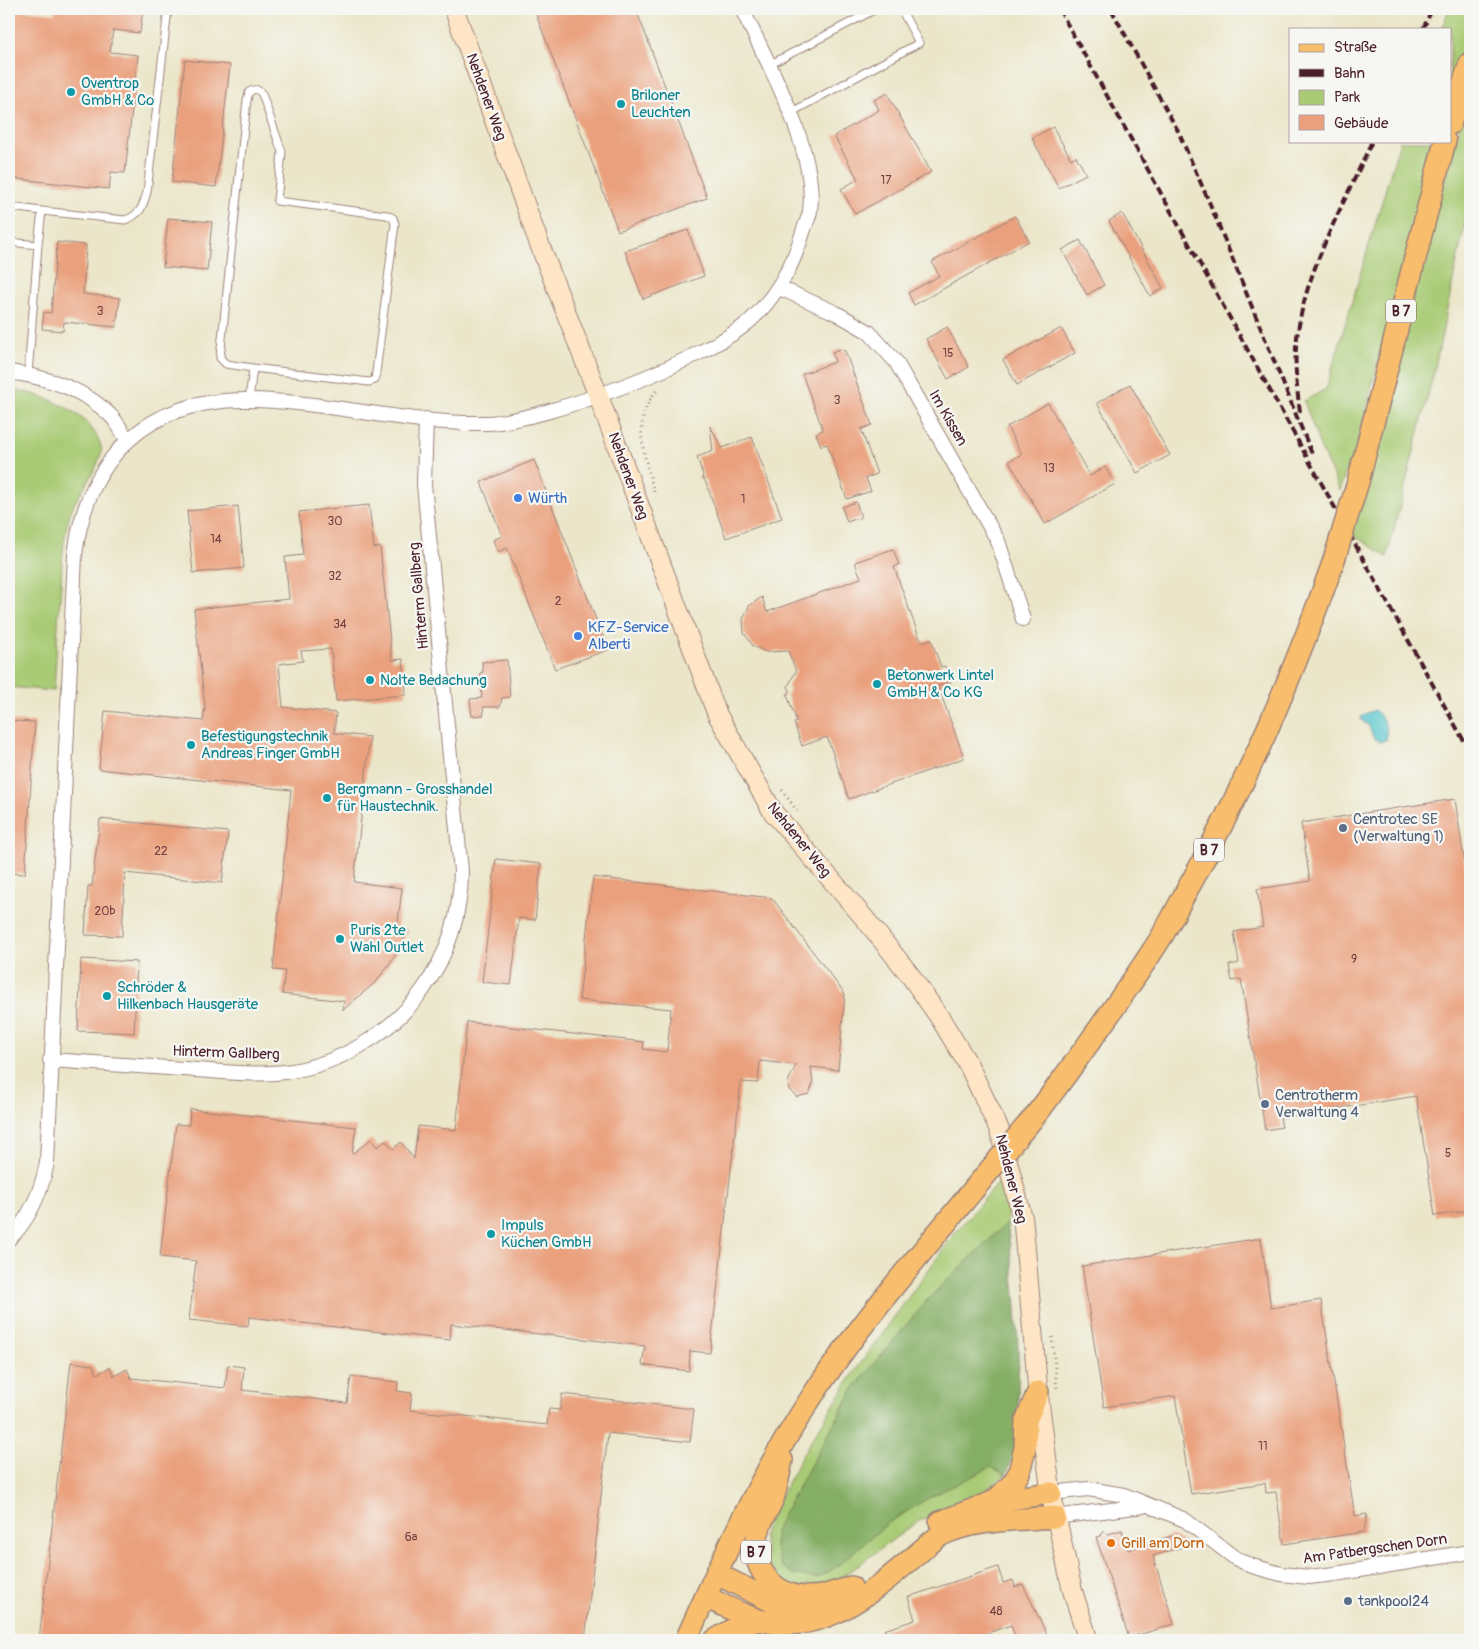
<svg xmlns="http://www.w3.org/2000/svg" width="1479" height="1649" font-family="Pangolin,sans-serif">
  <rect width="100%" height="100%" fill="#f6f6f2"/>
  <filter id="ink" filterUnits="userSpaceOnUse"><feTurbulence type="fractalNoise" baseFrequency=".02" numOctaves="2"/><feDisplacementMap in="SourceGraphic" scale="10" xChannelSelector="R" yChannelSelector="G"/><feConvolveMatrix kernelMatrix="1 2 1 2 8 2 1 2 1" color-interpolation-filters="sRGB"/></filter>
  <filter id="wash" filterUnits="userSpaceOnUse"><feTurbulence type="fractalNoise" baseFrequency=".0096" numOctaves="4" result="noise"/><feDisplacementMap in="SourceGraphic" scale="20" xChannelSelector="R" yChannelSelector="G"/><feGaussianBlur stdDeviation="1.12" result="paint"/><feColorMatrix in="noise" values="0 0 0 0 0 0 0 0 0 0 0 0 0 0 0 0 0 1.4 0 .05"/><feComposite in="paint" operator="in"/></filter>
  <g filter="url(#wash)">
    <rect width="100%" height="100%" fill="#ebe6c9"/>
    <path fill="#a9cb74" stroke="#7a7550" d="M 1449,9 L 1470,9 L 1470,34 L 1450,93 L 1450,29 L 1442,29 Z
      M 1470,90 L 1470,200 L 1434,372 L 1387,557 L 1350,533 L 1429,235 Z
      M 1400,141 L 1435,141 L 1352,464 L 1348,463 L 1340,491 L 1321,449 L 1304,401 L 1326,389 Z
      M 9,389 C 42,394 90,410 101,446 C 105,463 75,496 70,514 C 63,536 62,562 61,585 C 58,621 56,656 54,691 L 9,687 Z
      M 999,1181 L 1008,1214 L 1007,1223 L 929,1298 L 854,1388 L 781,1518 L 817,1578 C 843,1563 864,1542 887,1524 C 919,1500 956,1484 991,1466 L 1006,1475 L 969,1502 L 917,1522 L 835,1582 L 810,1590 L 784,1581 L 768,1566 L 763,1535 L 773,1510 L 805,1450 L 855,1371 L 955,1233 Z"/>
    <path fill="#86af66" stroke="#686748" d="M 1007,1223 C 1015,1282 1020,1341 1018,1401 C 1017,1427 1017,1452 1006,1475 L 991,1467 L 930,1497 L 888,1523 L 835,1568 L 817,1578 L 795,1575 L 782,1567 L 775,1549 L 775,1532 L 781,1518 L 854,1388 L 929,1298 Z"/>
    <path fill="#58c6cd" stroke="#51727c" d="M 1374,710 C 1383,715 1389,731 1386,740 L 1380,742 L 1373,737 L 1369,726 L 1361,720 L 1362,715 Z"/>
    <g id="blocks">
      <path fill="#eaa07d" d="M 9,9 L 55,13 L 56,9 L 143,9 L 140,33 L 113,30 L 110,52 L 138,55 L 125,173 L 111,172 L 109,189 L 9,178 Z
        M 534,9 L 636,9 L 707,198 L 618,231 Z
        M 185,60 L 230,65 L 216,187 L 172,182 Z
        M 887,93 L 931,172 L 855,214 L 841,189 L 858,179 L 834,136 L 879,110 L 874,100 Z
        M 1053,127 L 1071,159 L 1076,156 L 1086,174 L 1059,188 L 1032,138 Z
        M 1122,213 L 1163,288 L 1150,296 L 1109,221 Z
        M 1015,216 L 1029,241 L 914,305 L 908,293 L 939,276 L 932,262 Z
        M 168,218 L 212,222 L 207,271 L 163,267 Z
        M 688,230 L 704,276 L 643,299 L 625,251 Z
        M 1080,240 L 1104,285 L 1087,295 L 1062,250 Z
        M 57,242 L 86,245 L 83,294 L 120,298 L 116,327 L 64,322 L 63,331 L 42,329 L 44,312 L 51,313 Z
        M 947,327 L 969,367 L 948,379 L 926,339 Z
        M 1061,328 L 1075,353 L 1017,385 L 1003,360 Z
        M 840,349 L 845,351 L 872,425 L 861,429 L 877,474 L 866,478 L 871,491 L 847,499 L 827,444 L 821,446 L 816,433 L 823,430 L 802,374 L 835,362 L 832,352 Z
        M 1130,384 L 1170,455 L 1137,473 L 1097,403 Z
        M 1048,403 L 1090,476 L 1105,467 L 1115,484 L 1045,524 L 1009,461 L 1022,454 L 1007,427 Z
        M 710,426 L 722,448 L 752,437 L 782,518 L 726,538 L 705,480 L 702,478 L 703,475 L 697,457 L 713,451 Z
        M 534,460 L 608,650 L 555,669 L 507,548 L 498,552 L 493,540 L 502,536 L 481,482 Z
        M 856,502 L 861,517 L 847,522 L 842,507 Z
        M 369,505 L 374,548 L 380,547 L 392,660 L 403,659 L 406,695 L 336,701 L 331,649 L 301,651 L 303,661 L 279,664 L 283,707 L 336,713 L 334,733 L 370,737 L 354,882 L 402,888 L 397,929 L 408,930 L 399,950 L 377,981 L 343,1010 L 344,1001 L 282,994 L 285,971 L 273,970 L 291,790 L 99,769 L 105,711 L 203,721 L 205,707 L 194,609 L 289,599 L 285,557 L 303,555 L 299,512 Z
        M 238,506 L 244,568 L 193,573 L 187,511 Z
        M 893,549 L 899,565 L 894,567 L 918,634 L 922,642 L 931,639 L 941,667 L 945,666 L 951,682 L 938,686 L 964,758 L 849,799 L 827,737 L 802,746 L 794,723 L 797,722 L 787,695 L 790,691 L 788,686 L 796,671 L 788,651 L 766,652 L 753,646 L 744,633 L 743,619 L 749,606 L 762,597 L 767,612 L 861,578 L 855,562 Z
        M 507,660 L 510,697 L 502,698 L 500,707 L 483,707 L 484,715 L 472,716 L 470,699 L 482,698 L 480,673 L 483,672 L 482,662 Z
        M 9,721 L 35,722 L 25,874 L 9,873 Z
        M 1455,799 L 1470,899 L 1470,1210 L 1435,1216 L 1416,1096 L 1280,1118 L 1282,1127 L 1265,1130 L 1241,979 L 1232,981 L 1229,965 L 1239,963 L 1234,932 L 1263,927 L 1257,889 L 1310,881 L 1301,823 Z
        M 100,819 L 228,832 L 222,883 L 125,873 L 122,936 L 85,935 L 88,886 L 92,886 Z
        M 496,859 L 541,864 L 535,920 L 519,918 L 511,985 L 482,982 Z
        M 593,877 L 772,898 L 845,994 L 838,1070 L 811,1067 L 813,1084 L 809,1094 L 797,1097 L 789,1090 L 788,1082 L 796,1065 L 760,1061 L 758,1083 L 741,1082 L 710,1353 L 690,1351 L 689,1371 L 642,1365 L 645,1346 L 451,1324 L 450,1340 L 249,1317 L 248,1326 L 189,1320 L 196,1261 L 160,1257 L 176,1124 L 189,1125 L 190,1109 L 356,1127 L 352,1154 L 371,1139 L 377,1147 L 386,1141 L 393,1149 L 401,1142 L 414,1159 L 418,1126 L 456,1130 L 467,1022 L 644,1042 L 643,1049 L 667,1052 L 671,1009 L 579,1000 Z
        M 81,959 L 137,962 L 134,1033 L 78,1031 Z
        M 1261,1238 L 1271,1308 L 1321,1300 L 1355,1516 L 1367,1514 L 1364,1532 L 1284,1544 L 1276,1492 L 1266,1493 L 1265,1483 L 1191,1494 L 1175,1396 L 1104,1407 L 1082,1266 Z
        M 71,1362 L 93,1365 L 97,1374 L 110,1367 L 114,1376 L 127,1369 L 131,1378 L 225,1388 L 228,1365 L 244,1367 L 242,1390 L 347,1403 L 351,1377 L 398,1382 L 397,1391 L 412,1393 L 410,1410 L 547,1425 L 549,1409 L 560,1410 L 562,1394 L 694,1409 L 690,1442 L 608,1433 L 585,1640 L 39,1640 Z
        M 1122,1530 L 1128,1550 L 1171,1536 L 1189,1545 L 1153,1556 L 1174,1624 L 1129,1638 L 1096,1537 L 1101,1536 L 1103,1531 L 1108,1534 Z
        M 998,1567 L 1003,1583 L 1013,1580 L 1015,1587 L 1023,1584 L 1047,1635 L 1041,1640 L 1016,1640 L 1011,1625 L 967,1640 L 888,1640 L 884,1630 L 915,1620 L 908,1597 Z"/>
    </g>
  </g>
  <g filter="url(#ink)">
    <use href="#blocks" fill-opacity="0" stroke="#9a827a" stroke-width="1"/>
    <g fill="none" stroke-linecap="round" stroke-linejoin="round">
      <defs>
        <path id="lane" d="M 769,65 L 876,9
          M 790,113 L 919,43 L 901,9
          M 9,207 L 42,211
          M 9,242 L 38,245 L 28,375
          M 38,245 L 42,211 L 125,220 C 140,215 143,207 147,192 L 168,9
          M 249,400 L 253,368 L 226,364 L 220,358 L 247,100 L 249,92 C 255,88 258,89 262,94 L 282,152 L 277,201 L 387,215 L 393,218 L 395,224 L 375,380 L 369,382 L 253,368"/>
        <path id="street" d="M 780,288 L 836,313 L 869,332 L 896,362 L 998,541 L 1023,619
          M 9,372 C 46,377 83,388 110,415 C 117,421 122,432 128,441
          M 50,1060 C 94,1063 139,1066 183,1069 C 216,1071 252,1076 285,1072 C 339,1065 390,1034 422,991 C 448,955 461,916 461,871 L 424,484 L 426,419
          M 9,1239 C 30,1219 41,1192 47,1163 L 75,555 C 87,458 147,398 249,400 C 328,401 406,425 486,423 C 546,421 708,360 752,319 C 778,294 793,266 803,232 C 805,225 809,218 810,211 C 818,151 767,62 742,9
          M 1051,1493 L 1088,1489 L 1124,1495 L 1185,1520 L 1235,1558 L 1252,1566 L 1281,1574 L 1309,1577 L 1335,1574 L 1470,1552
          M 1055,1517 L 1143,1506"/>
        <path id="secondary" d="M 454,9 L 539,243 L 598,395 L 717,714 L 773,812 L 866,920 L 910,975 L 940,1018 L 968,1064 L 999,1129 L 1023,1220 L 1038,1392 L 1051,1493 L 1072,1589 L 1088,1640"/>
        <path id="primary" d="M 1450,124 L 1470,63
          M 1358,482 L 1445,141
          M 1039,1111 C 1080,1056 1120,1001 1157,944 C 1170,924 1180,902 1192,881 C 1249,779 1294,673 1333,563
          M 782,1460 C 779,1473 777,1489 772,1501 C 765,1515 757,1528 756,1544 C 754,1572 777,1597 806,1597 C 821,1598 836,1592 851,1587
          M 995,1501 L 1013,1483 L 1019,1473 L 1025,1448 L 1026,1421 L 1038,1392
          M 940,1522 L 995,1501 L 1051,1493
          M 717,1574 L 787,1609 L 799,1611 L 813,1610
          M 706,1597 C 723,1605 741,1615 759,1620 C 832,1640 887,1577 939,1536 C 973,1519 1017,1520 1055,1517
          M 686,1640 C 723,1557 761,1474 811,1398 C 859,1324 918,1257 974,1189
          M 715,1640 L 742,1624 L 759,1620"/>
      </defs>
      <use href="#lane" stroke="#9a827a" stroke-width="9"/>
      <use href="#street" stroke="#9a827a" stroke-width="16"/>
      <use href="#secondary" stroke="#9a827a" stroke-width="21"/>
      <use href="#primary" stroke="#9a827a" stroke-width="24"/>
      <path stroke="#9a827a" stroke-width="3" stroke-dasharray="1 4" stroke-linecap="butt" d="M 654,492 C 645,454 629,421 659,388
        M 782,790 L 799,814
        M 1052,1337 L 1057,1388"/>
      <use href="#lane" stroke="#fff" stroke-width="7"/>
      <use href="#street" stroke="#fff" stroke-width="14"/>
      <use href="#secondary" stroke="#fde5c5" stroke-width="19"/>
      <use href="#primary" stroke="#f9be6d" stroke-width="21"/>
      <path stroke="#4a1f2b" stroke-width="4" stroke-dasharray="8 4" stroke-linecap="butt" d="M 1059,9 L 1470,752
        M 1111,9 L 1178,131 L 1210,204 L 1312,454
        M 1423,29 L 1432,9
        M 1300,412 C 1296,383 1293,354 1299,325 C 1309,264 1347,198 1372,141"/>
      <defs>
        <path id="primary-bridge" d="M 1333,563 L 1358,482
          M 974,1189 L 1039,1111"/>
      </defs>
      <use href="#primary-bridge" stroke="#9a827a" stroke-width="24" stroke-linecap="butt"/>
      <use href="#primary-bridge" stroke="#f9be6d" stroke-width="21"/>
    </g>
  </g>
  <g fill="#0f9aa8" stroke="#f6f6f2" stroke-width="2">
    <circle cx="71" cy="92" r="5"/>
    <circle cx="621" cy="104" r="5"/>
    <circle cx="370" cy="680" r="5"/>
    <circle cx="877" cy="684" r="5"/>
    <circle cx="191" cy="745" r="5"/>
    <circle cx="327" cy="798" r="5"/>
    <circle cx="340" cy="939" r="5"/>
    <circle cx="107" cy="996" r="5"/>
    <circle cx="491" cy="1234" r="5"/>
  </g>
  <g fill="#3f7fe0" stroke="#f6f6f2" stroke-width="2">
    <circle cx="518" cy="498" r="5"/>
    <circle cx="578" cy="636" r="5"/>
  </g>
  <g fill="#5c6f8a" stroke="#f6f6f2" stroke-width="2">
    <circle cx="1343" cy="828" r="5"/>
    <circle cx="1265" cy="1104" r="5"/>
    <circle cx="1348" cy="1601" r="5"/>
  </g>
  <circle fill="#e8710a" stroke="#f6f6f2" stroke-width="2" cx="1111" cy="1543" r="5"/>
  <g text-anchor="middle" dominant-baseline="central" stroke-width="4.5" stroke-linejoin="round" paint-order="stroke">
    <g font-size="12" fill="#723f40">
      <text x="886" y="180">17</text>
      <text x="100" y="311">3</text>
      <text x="948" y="353">15</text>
      <text x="837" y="400">3</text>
      <text x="1049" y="468">13</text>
      <text x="743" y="499">1</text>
      <text x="335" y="521">30</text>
      <text x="216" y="539">14</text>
      <text x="335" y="576">32</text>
      <text x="558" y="601">2</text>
      <text x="340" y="624">34</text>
      <text x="161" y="851">22</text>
      <text x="105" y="911">20b</text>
      <text x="1354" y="959">9</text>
      <text x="1448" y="1153">5</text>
      <text x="1263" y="1446">11</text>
      <text x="411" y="1537">6a</text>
      <text x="996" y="1611">48</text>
    </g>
    <g fill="#f6f6f2" stroke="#7e6067" stroke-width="1">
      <rect x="1386" y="299.5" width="30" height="23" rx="4"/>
      <rect x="1194" y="838.5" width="30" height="23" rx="4"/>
      <rect x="741" y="1540.5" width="30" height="23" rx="4"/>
    </g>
    <g font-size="14" font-weight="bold" fill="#4a1f2b">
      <text x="1401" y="311">B 7</text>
      <text x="1209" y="850">B 7</text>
      <text x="756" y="1552">B 7</text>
    </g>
    <g font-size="15" fill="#0d838f" stroke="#f6f6f2" text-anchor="start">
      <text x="81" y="83">Oventrop<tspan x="81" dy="17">GmbH &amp; Co</tspan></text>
      <text x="631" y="95">Briloner<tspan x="631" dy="17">Leuchten</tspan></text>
      <text x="887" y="675">Betonwerk Lintel<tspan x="887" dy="17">GmbH &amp; Co KG</tspan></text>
      <text x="380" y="680">Nolte Bedachung</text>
      <text x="201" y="736">Befestigungstechnik<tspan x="201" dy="17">Andreas Finger GmbH</tspan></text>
      <text x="337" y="789">Bergmann - Grosshandel<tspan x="337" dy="17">für Haustechnik.</tspan></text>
      <text x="350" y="930">Puris 2te<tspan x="350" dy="17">Wahl Outlet</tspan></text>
      <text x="117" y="987">Schröder &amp;<tspan x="117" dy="17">Hilkenbach Hausgeräte</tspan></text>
      <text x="501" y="1225">Impuls<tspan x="501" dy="17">Küchen GmbH</tspan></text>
    </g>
    <g font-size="15" fill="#4a1f2b" stroke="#f6f6f2">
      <text transform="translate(486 97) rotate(70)">Nehdener Weg</text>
      <text transform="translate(948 418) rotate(60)">Im Kissen</text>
      <text transform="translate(628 476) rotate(70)">Nehdener Weg</text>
      <text transform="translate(419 596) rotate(-95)">Hinterm Gallberg</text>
      <text transform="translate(799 840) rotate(51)">Nehdener Weg</text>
      <text transform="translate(226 1053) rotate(2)">Hinterm Gallberg</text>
      <text transform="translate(1011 1179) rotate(76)">Nehdener Weg</text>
      <text transform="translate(1375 1549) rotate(-8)">Am Patbergschen Dorn</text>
    </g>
    <g font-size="15" fill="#366cbe" stroke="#f6f6f2" text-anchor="start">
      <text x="528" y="498">Würth</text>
      <text x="588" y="627">KFZ-Service<tspan x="588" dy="17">Alberti</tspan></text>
    </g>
    <g font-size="15" fill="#4e5e75" stroke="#f6f6f2" text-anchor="start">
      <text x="1353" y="819">Centrotec SE<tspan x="1353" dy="17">(Verwaltung 1)</tspan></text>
      <text x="1275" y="1095">Centrotherm<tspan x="1275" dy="17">Verwaltung 4</tspan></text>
      <text x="1358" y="1601">tankpool24</text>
    </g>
    <g font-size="15" fill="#c56008" stroke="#f6f6f2" text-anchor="start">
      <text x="1121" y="1543">Grill am Dorn</text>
    </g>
  </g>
  <rect width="1479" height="1649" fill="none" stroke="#f6f6f2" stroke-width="30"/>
  <rect x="1289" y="28" width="162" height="115" fill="#f6f6f2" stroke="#b1a0a2"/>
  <rect x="1299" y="44" width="25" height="8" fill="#f9be6d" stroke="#b1a0a2"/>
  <text x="1334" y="52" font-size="15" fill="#4a1f2b">Straße</text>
  <rect x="1299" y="69" width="25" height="8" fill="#4a1f2b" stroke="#b1a0a2"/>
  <text x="1334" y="78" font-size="15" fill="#4a1f2b">Bahn</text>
  <rect x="1299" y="90" width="25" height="15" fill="#a9cb74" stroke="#b1a0a2"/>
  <text x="1334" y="102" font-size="15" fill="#4a1f2b">Park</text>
  <rect x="1299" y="115" width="25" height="15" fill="#eaa07d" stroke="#b1a0a2"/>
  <text x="1334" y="128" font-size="15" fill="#4a1f2b">Gebäude</text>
</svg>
